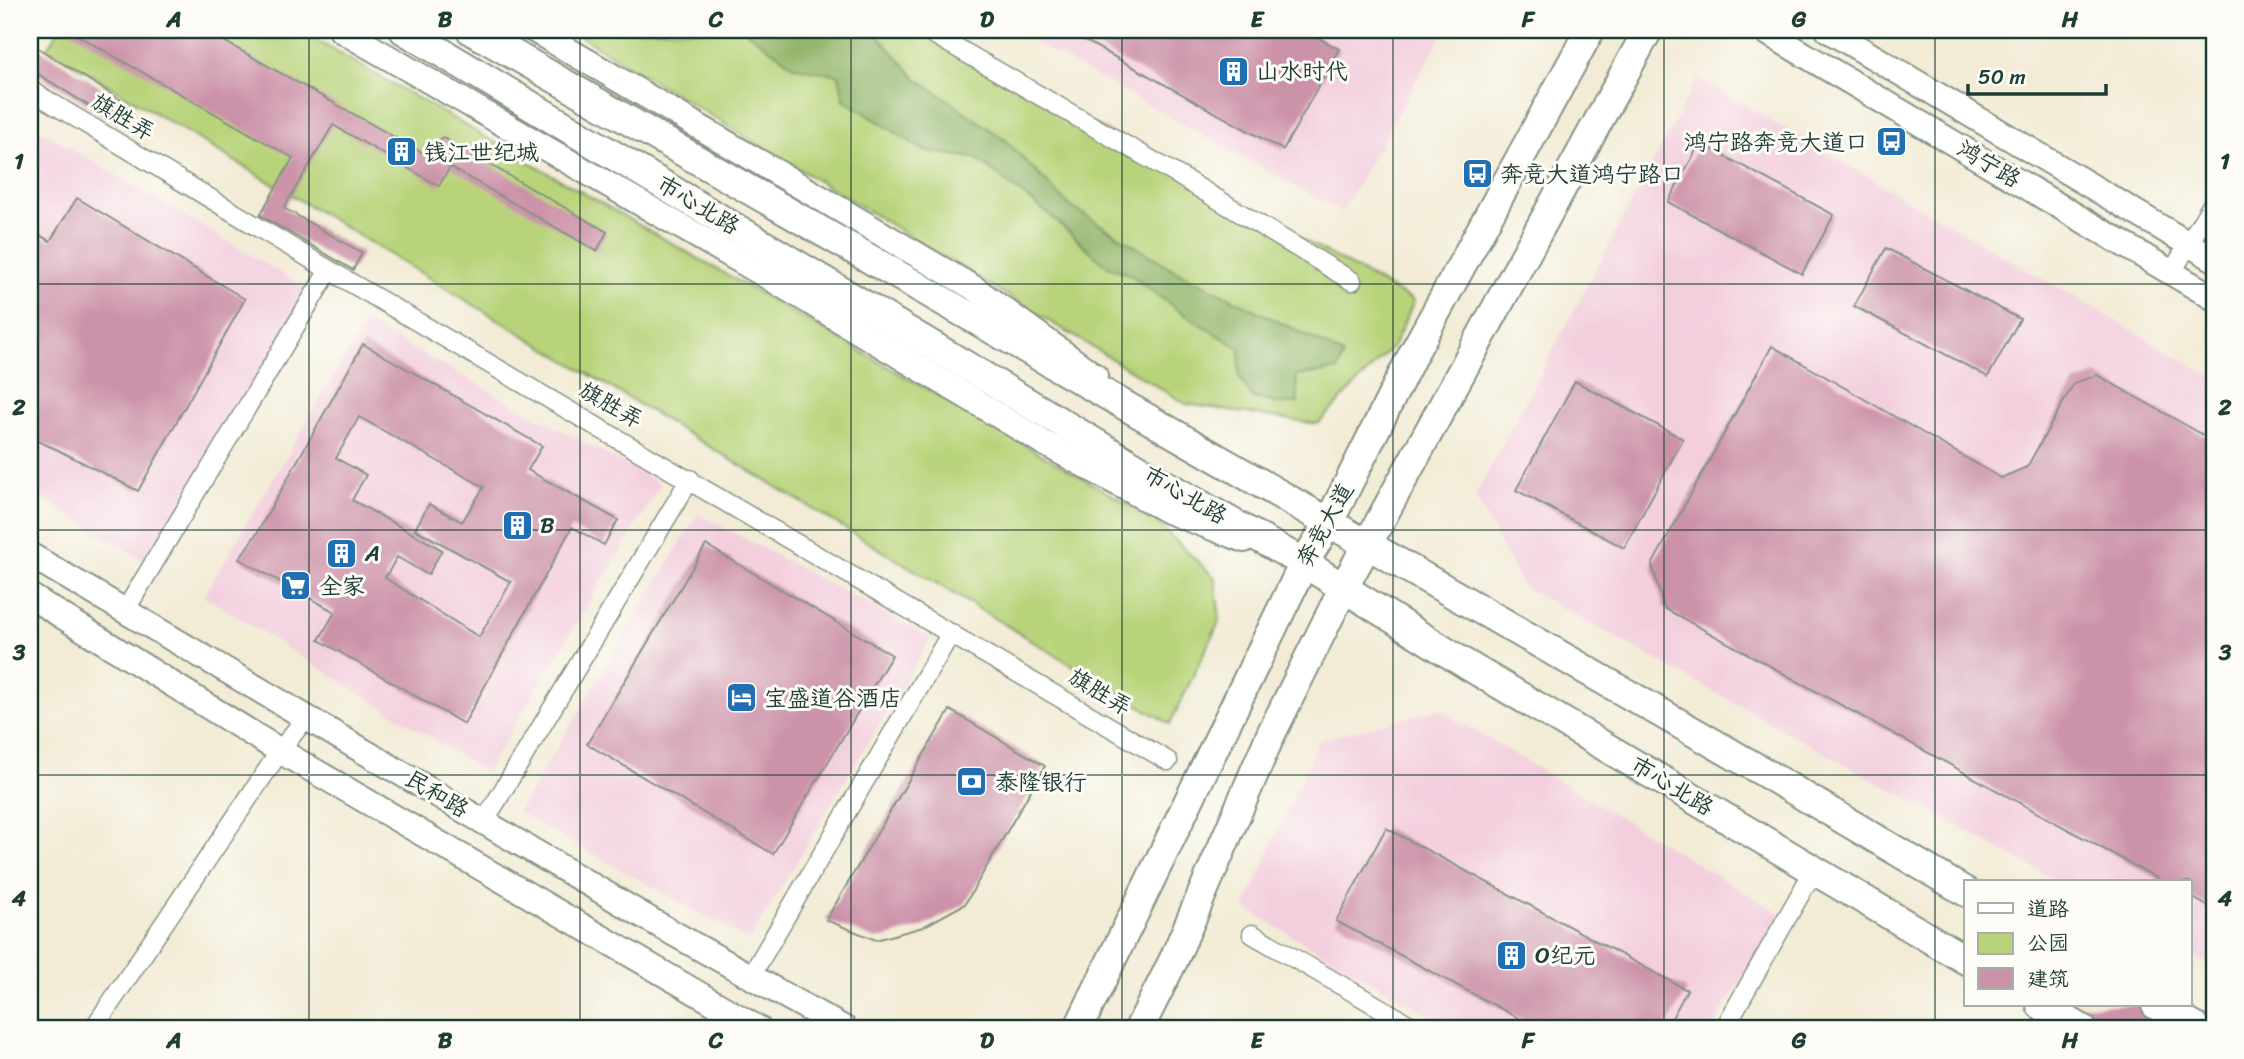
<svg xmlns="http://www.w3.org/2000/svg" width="2244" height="1059" font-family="Sriracha,'LXGW WenKai TC',sans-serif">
  <rect width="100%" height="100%" fill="#fdfcf7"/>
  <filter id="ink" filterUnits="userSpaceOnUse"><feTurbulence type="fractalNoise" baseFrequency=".0143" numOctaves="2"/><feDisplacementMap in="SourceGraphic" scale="14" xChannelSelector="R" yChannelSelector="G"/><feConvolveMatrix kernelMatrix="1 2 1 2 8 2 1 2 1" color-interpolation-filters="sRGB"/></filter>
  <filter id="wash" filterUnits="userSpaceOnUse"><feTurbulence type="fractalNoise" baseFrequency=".00686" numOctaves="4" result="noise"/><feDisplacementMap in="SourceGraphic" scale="28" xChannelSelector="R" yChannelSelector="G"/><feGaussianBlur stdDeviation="1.57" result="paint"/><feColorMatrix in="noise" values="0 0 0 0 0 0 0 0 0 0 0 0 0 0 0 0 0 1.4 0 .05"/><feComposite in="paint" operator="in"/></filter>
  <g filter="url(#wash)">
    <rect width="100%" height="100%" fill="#f2ebd5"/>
    <path fill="#f3cfde" d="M 1012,30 L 1445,30 L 1342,212 Z
      M 1698,78 L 2214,378 L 2214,968 L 2190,954 L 2190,882 L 2059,882 L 1522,586 L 1475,496 Z
      M 30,124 L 321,297 L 160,571 L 30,491 Z
      M 365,323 L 661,484 L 486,772 L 204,596 Z
      M 698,514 L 931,638 L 749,941 L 518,812 Z
      M 1439,709 L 1781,914 L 1712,1029 L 1454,1029 L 1244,908 L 1319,740 Z"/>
    <path fill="#b8d379" stroke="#6c8856" stroke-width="2" d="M 59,30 L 298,30 L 1151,517 L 1215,578 L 1220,620 L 1170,724 L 47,48 Z
      M 570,30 L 923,30 L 1414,301 L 1394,345 L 1318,424 L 1186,404 Z"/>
    <path fill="#92b569" stroke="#58794e" stroke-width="2" d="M 744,30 L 873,30 L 916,78 L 1004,139 L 1070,206 L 1176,271 L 1318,341 L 1343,355 L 1338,370 L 1296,376 L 1298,403 L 1282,404 L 1253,398 L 1239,377 L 1240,349 L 1176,309 L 1129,274 L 1107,266 L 1046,212 L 975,158 L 925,151 L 844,100 L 839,75 L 795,67 Z"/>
    <g id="blocks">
      <path fill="#cc92a9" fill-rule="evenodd" d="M 68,30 L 204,30 L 430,157 L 442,137 L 607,232 L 597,251 L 450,167 L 439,186 L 333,125 L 284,208 L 362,253 L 353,270 L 260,215 L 293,158 Z
        M 1066,30 L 1304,30 L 1339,49 L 1283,150 Z
        M 30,43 L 121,100 L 110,119 L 30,69 Z
        M 1700,143 L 1834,215 L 1802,274 L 1668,202 Z
        M 77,198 L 245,299 L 138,491 L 56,449 L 30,438 L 30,230 L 50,241 Z
        M 1886,248 L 2020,319 L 1988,377 L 1854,306 Z
        M 363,344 L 542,446 L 528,470 L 618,520 L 604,545 L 572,527 L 464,724 L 319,640 L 335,612 L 239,559 L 257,533 ZM 359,417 L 484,487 L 462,522 L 429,504 L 415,529 L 511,582 L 479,637 L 385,578 L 397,557 L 428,575 L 442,550 L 352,500 L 366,475 L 336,458 Z
        M 1772,346 L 2001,478 L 2027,467 L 2074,383 L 2097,375 L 2214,441 L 2214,910 L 2190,896 L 2190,882 L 2164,882 L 1664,608 L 1652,565 Z
        M 1575,381 L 1683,439 L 1624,548 L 1516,490 Z
        M 706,545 L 892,655 L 773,854 L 587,744 Z
        M 950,710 L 1045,766 L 965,904 L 923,927 L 876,940 L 826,920 Z
        M 1386,828 L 1687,990 L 1666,1029 L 1539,1029 L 1336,921 Z
        M 2043,1005 L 2138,1005 L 2178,1029 L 2046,1029 L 2033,1021 Z"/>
    </g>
  </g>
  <g filter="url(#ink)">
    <use href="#blocks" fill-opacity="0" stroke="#889484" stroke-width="2"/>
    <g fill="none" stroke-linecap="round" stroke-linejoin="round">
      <defs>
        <path id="street" d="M 926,30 L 1181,177 L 1352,281
          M 30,90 L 329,270 L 1168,761
          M 2172,272 L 2214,201
          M 125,611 L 329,270
          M 484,822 L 690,479
          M 1252,934 L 1417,1029
          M 751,976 L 951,633
          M 93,1029 L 280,751 L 307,716
          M 1724,1029 L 1814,870"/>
        <path id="secondary" d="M 341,30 L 770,278 L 1044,443 L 1168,511 L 1244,540
          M 534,30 L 974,288 L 1095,376
          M 1763,30 L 2214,298
          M 1828,30 L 2214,259
          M 30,555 L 671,932 L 845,1029
          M 30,596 L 280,751 L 759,1029"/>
        <path id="primary" d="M 404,30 L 1174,490 L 1304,563 L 1467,665 L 1966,960
          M 471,30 L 1760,770 L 1966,892
          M 2041,1005 L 2082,1029
          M 2156,1005 L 2198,1029
          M 1078,1029 L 1304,563 L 1329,522 L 1412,356 L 1590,30
          M 1139,1029 L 1174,959 L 1271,734 L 1344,587 L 1648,30"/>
      </defs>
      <use href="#street" stroke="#889484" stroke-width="21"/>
      <use href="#secondary" stroke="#889484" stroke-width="28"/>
      <use href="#primary" stroke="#889484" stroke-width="32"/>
      <use href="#street" stroke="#fff" stroke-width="18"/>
      <use href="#secondary" stroke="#fff" stroke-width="24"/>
      <use href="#primary" stroke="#fff" stroke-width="28"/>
    </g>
  </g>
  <path fill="none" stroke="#1f3d34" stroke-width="2" stroke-opacity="0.55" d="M 309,30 L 309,1029M 580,30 L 580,1029M 851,30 L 851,1029M 1122,30 L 1122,1029M 1393,30 L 1393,1029M 1664,30 L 1664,1029M 1935,30 L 1935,1029M 30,284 L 2214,284M 30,530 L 2214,530M 30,775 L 2214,775"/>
  <defs>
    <symbol id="building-square" viewBox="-11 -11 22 22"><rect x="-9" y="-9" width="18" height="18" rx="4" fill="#1f6fb2" stroke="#fdfcf7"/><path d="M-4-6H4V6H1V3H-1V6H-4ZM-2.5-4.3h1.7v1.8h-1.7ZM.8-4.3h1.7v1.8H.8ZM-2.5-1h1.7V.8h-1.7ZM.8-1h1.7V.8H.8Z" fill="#fff"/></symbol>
    <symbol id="bus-square" viewBox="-11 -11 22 22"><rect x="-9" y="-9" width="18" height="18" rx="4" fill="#1f6fb2" stroke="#fdfcf7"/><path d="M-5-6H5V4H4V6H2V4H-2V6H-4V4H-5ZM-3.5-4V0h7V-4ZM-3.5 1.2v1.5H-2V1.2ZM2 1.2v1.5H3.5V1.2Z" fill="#fff"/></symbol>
    <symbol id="supermarket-square" viewBox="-11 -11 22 22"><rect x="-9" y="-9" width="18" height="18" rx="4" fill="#1f6fb2" stroke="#fdfcf7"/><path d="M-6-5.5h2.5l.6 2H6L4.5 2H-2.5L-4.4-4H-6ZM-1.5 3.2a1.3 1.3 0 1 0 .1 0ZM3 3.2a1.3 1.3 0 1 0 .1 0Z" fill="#fff"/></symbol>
    <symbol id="hotel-square" viewBox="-11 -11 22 22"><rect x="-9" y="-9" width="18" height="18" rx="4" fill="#1f6fb2" stroke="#fdfcf7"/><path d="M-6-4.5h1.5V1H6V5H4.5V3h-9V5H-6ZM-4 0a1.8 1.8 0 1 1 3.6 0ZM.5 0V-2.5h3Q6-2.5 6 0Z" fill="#fff"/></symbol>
    <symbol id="bank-square" viewBox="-11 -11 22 22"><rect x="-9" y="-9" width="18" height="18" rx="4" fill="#1f6fb2" stroke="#fdfcf7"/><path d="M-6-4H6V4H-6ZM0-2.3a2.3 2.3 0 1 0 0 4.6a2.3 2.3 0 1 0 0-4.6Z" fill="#fff"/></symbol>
  </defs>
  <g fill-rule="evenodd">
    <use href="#building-square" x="1216" y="54" width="35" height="35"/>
    <use href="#bus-square" x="1874" y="124" width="35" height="35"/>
    <use href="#building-square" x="384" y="134" width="35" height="35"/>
    <use href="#bus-square" x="1460" y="156" width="35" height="35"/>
    <use href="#building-square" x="500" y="508" width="35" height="35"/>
    <use href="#building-square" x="324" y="536" width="35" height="35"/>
    <use href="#supermarket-square" x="278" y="568" width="35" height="35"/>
    <use href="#hotel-square" x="724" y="680" width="35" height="35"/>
    <use href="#bank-square" x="954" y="764" width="35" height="35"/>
    <use href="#building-square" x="1494" y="938" width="35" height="35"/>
  </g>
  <g text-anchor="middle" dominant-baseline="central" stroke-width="6" stroke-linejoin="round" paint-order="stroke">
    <g font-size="23" fill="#1f3d34" stroke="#fdfcf7" text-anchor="start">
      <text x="1256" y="71">山水时代</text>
      <text x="1868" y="142" text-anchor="end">鸿宁路奔竞大道口</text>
      <text x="424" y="152">钱江世纪城</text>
      <text x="1500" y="174">奔竞大道鸿宁路口</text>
      <text x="540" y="525">B</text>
      <text x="365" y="553">A</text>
      <text x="319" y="586">全家</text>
      <text x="764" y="698">宝盛道谷酒店</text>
      <text x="995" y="782">泰隆银行</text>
      <text x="1535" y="955">O纪元</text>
    </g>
    <g font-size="23" fill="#1f3d34" stroke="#fdfcf7">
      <text transform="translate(123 117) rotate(31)">旗胜弄</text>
      <text transform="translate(1989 164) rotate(31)">鸿宁路</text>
      <text transform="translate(698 205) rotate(31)">市心北路</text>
      <text transform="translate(611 405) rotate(30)">旗胜弄</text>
      <text transform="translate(1185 495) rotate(30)">市心北路</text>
      <text transform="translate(1325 525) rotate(-61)">奔竞大道</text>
      <text transform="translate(1100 692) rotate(31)">旗胜弄</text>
      <text transform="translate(1672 786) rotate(31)">市心北路</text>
      <text transform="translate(437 794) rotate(31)">民和路</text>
    </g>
  </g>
  <rect width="2244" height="1059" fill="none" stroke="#fdfcf7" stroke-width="77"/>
  <rect x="1964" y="880" width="228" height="126" fill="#fdfcf7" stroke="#a4b0a9" stroke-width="2"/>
  <rect x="1978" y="903" width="35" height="10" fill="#ffffff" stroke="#a4b0a9" stroke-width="2"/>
  <text x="2027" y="916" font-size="21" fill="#1f3d34">道路</text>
  <rect x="1978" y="933" width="35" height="21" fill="#b8d379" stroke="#a4b0a9" stroke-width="2"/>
  <text x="2027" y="950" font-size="21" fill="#1f3d34">公园</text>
  <rect x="1978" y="968" width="35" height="21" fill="#cc92a9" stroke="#a4b0a9" stroke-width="2"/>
  <text x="2027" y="986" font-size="21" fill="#1f3d34">建筑</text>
  <path d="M1968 84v10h138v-10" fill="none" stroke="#1f3d34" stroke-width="3.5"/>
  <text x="1978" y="84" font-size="21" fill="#1f3d34" stroke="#fdfcf7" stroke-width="5" paint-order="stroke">50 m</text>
  <rect x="38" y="38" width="2168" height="982" fill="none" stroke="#1f3d34" stroke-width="2.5"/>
  <g font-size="23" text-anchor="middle" font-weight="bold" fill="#1f3d34">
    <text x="174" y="27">A</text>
    <text x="445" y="27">B</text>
    <text x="716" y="27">C</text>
    <text x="987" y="27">D</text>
    <text x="1257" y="27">E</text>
    <text x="1528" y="27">F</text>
    <text x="1799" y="27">G</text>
    <text x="2070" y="27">H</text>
    <text x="19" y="169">1</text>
    <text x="2225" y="169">1</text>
    <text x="19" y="415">2</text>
    <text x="2225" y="415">2</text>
    <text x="19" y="660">3</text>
    <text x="2225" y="660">3</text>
    <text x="19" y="906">4</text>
    <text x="2225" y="906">4</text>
    <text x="174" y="1048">A</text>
    <text x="445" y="1048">B</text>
    <text x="716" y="1048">C</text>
    <text x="987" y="1048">D</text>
    <text x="1257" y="1048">E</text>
    <text x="1528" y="1048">F</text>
    <text x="1799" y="1048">G</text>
    <text x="2070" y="1048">H</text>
  </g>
</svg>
